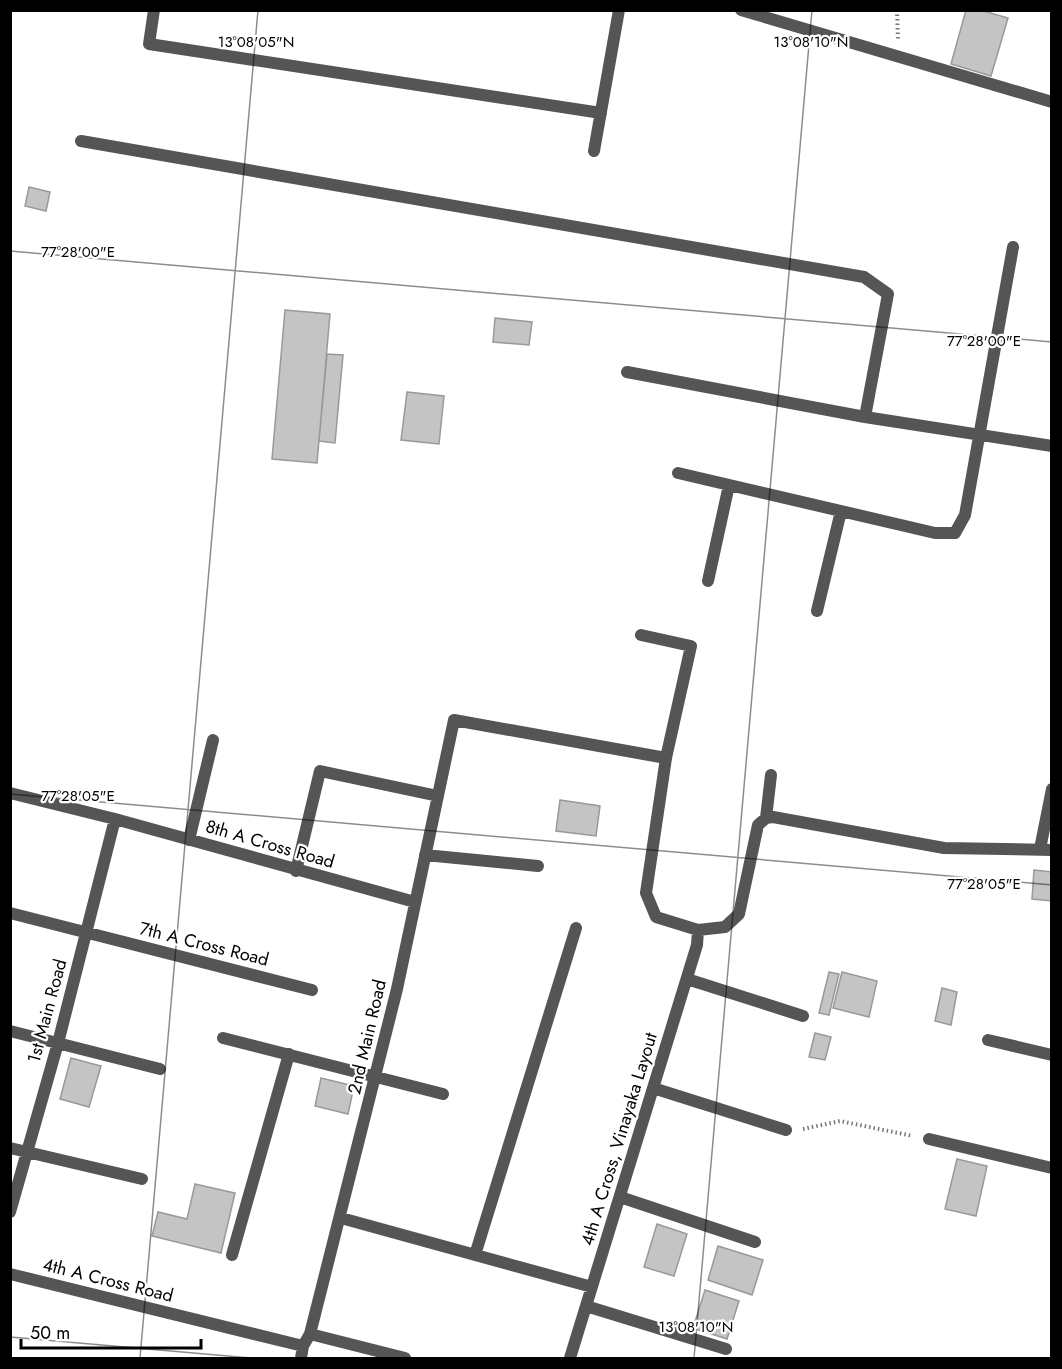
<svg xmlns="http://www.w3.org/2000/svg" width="1062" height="1369" font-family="Jost,sans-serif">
  <rect width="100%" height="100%" fill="#fff"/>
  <path fill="#c4c4c4" stroke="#999" stroke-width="1.5" d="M 966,10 L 980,10 L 1008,18 L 991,76 L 951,64 Z
    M 29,187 L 50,192 L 46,211 L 25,206 Z
    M 285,310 L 330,314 L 317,463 L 272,459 Z
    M 495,318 L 532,322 L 529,345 L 493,342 Z
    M 327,354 L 343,355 L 335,443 L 319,441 Z
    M 407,392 L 444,396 L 439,444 L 401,440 Z
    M 560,800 L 600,806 L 596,836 L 556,831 Z
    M 1034,870 L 1052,872 L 1052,901 L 1032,899 Z
    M 829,972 L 839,974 L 829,1015 L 819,1013 Z
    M 842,972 L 877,981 L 869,1017 L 833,1008 Z
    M 942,988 L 957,992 L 951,1025 L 935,1021 Z
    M 815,1033 L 831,1037 L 825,1060 L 809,1057 Z
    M 71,1058 L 101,1066 L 89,1107 L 60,1099 Z
    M 321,1078 L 354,1086 L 348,1114 L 315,1106 Z
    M 957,1159 L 987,1166 L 976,1216 L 945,1209 Z
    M 195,1184 L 235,1193 L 221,1253 L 152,1236 L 158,1212 L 187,1219 Z
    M 657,1224 L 687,1234 L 674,1276 L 644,1267 Z
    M 718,1246 L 763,1260 L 752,1295 L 708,1280 Z
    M 705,1290 L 739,1301 L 727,1339 L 693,1328 Z"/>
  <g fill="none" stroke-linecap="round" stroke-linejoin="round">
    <path stroke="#777" stroke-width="4" stroke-dasharray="1.5 3" stroke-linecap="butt" d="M 897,10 L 898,40
      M 803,1129 L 840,1121 L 913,1136"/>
    <path stroke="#555" stroke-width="12" d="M 154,10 L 149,44 L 601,113
      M 741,10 L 1052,102
      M 81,141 L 864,277 L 888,294 L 865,417
      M 594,151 L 619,10
      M 627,372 L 865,417 L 1052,446
      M 678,473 L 935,533 L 955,533 L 965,515 L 1013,247
      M 708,581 L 729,485
      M 817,611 L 841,511
      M 641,635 L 691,646 L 666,758 L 646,893 L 656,917 L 698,930 L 725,927 L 739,914 L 758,825 L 766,818 L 773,817 L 944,848 L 1052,850
      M 10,793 L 115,819 L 415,902
      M 766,818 L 771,775
      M 189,840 L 213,740
      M 1040,849 L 1052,789
      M 425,855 L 538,866
      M 296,871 L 320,771 L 438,796
      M 10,913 L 312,990
      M 687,979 L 803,1016
      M 10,1031 L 160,1069
      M 223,1038 L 443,1094
      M 988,1040 L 1052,1055
      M 653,1088 L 786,1130
      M 929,1139 L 1052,1168
      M 10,1148 L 142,1179
      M 620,1197 L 755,1242
      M 10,1212 L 58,1043 L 115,819
      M 341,1218 L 592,1287
      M 232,1255 L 289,1054
      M 475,1255 L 576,928
      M 10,1274 L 303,1346
      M 586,1306 L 726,1349
      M 310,1334 L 405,1358
      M 301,1358 L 303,1346 L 310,1334 L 397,989 L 454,720 L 666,758
      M 570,1358 L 697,945 L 698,930"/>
  </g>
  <path fill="none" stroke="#000" stroke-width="1.5" stroke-opacity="0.45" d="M 10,251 L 1052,342M 10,794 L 1052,885M 10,1337 L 251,1358M 140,1358 L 258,10M 694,1358 L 812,10"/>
  <g text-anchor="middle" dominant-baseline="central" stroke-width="4.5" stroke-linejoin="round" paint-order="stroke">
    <g font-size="18" fill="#000" stroke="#fff">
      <text transform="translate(270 844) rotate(16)">8th A Cross Road</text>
      <text transform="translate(204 944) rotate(14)">7th A Cross Road</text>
      <text transform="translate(47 1011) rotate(-75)">1st Main Road</text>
      <text transform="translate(367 1037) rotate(-77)">2nd Main Road</text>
      <text transform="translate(619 1139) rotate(-73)">4th A Cross, Vinayaka Layout</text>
      <text transform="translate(108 1280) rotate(14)">4th A Cross Road</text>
    </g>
  </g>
  <g font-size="15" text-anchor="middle" fill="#000" stroke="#fff" stroke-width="4.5" stroke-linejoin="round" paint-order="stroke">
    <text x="256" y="47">13°08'05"N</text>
    <text x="811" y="47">13°08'10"N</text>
    <text x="78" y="257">77°28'00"E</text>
    <text x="984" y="346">77°28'00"E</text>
    <text x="78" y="801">77°28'05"E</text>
    <text x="984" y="889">77°28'05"E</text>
    <text x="696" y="1332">13°08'10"N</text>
  </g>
  <rect width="1062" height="1369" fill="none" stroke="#000000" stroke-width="24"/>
  <path d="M21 1339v9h180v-9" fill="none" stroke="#000000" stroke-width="3"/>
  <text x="30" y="1339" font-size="18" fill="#000000" stroke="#ffffff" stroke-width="4.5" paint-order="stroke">50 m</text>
</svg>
